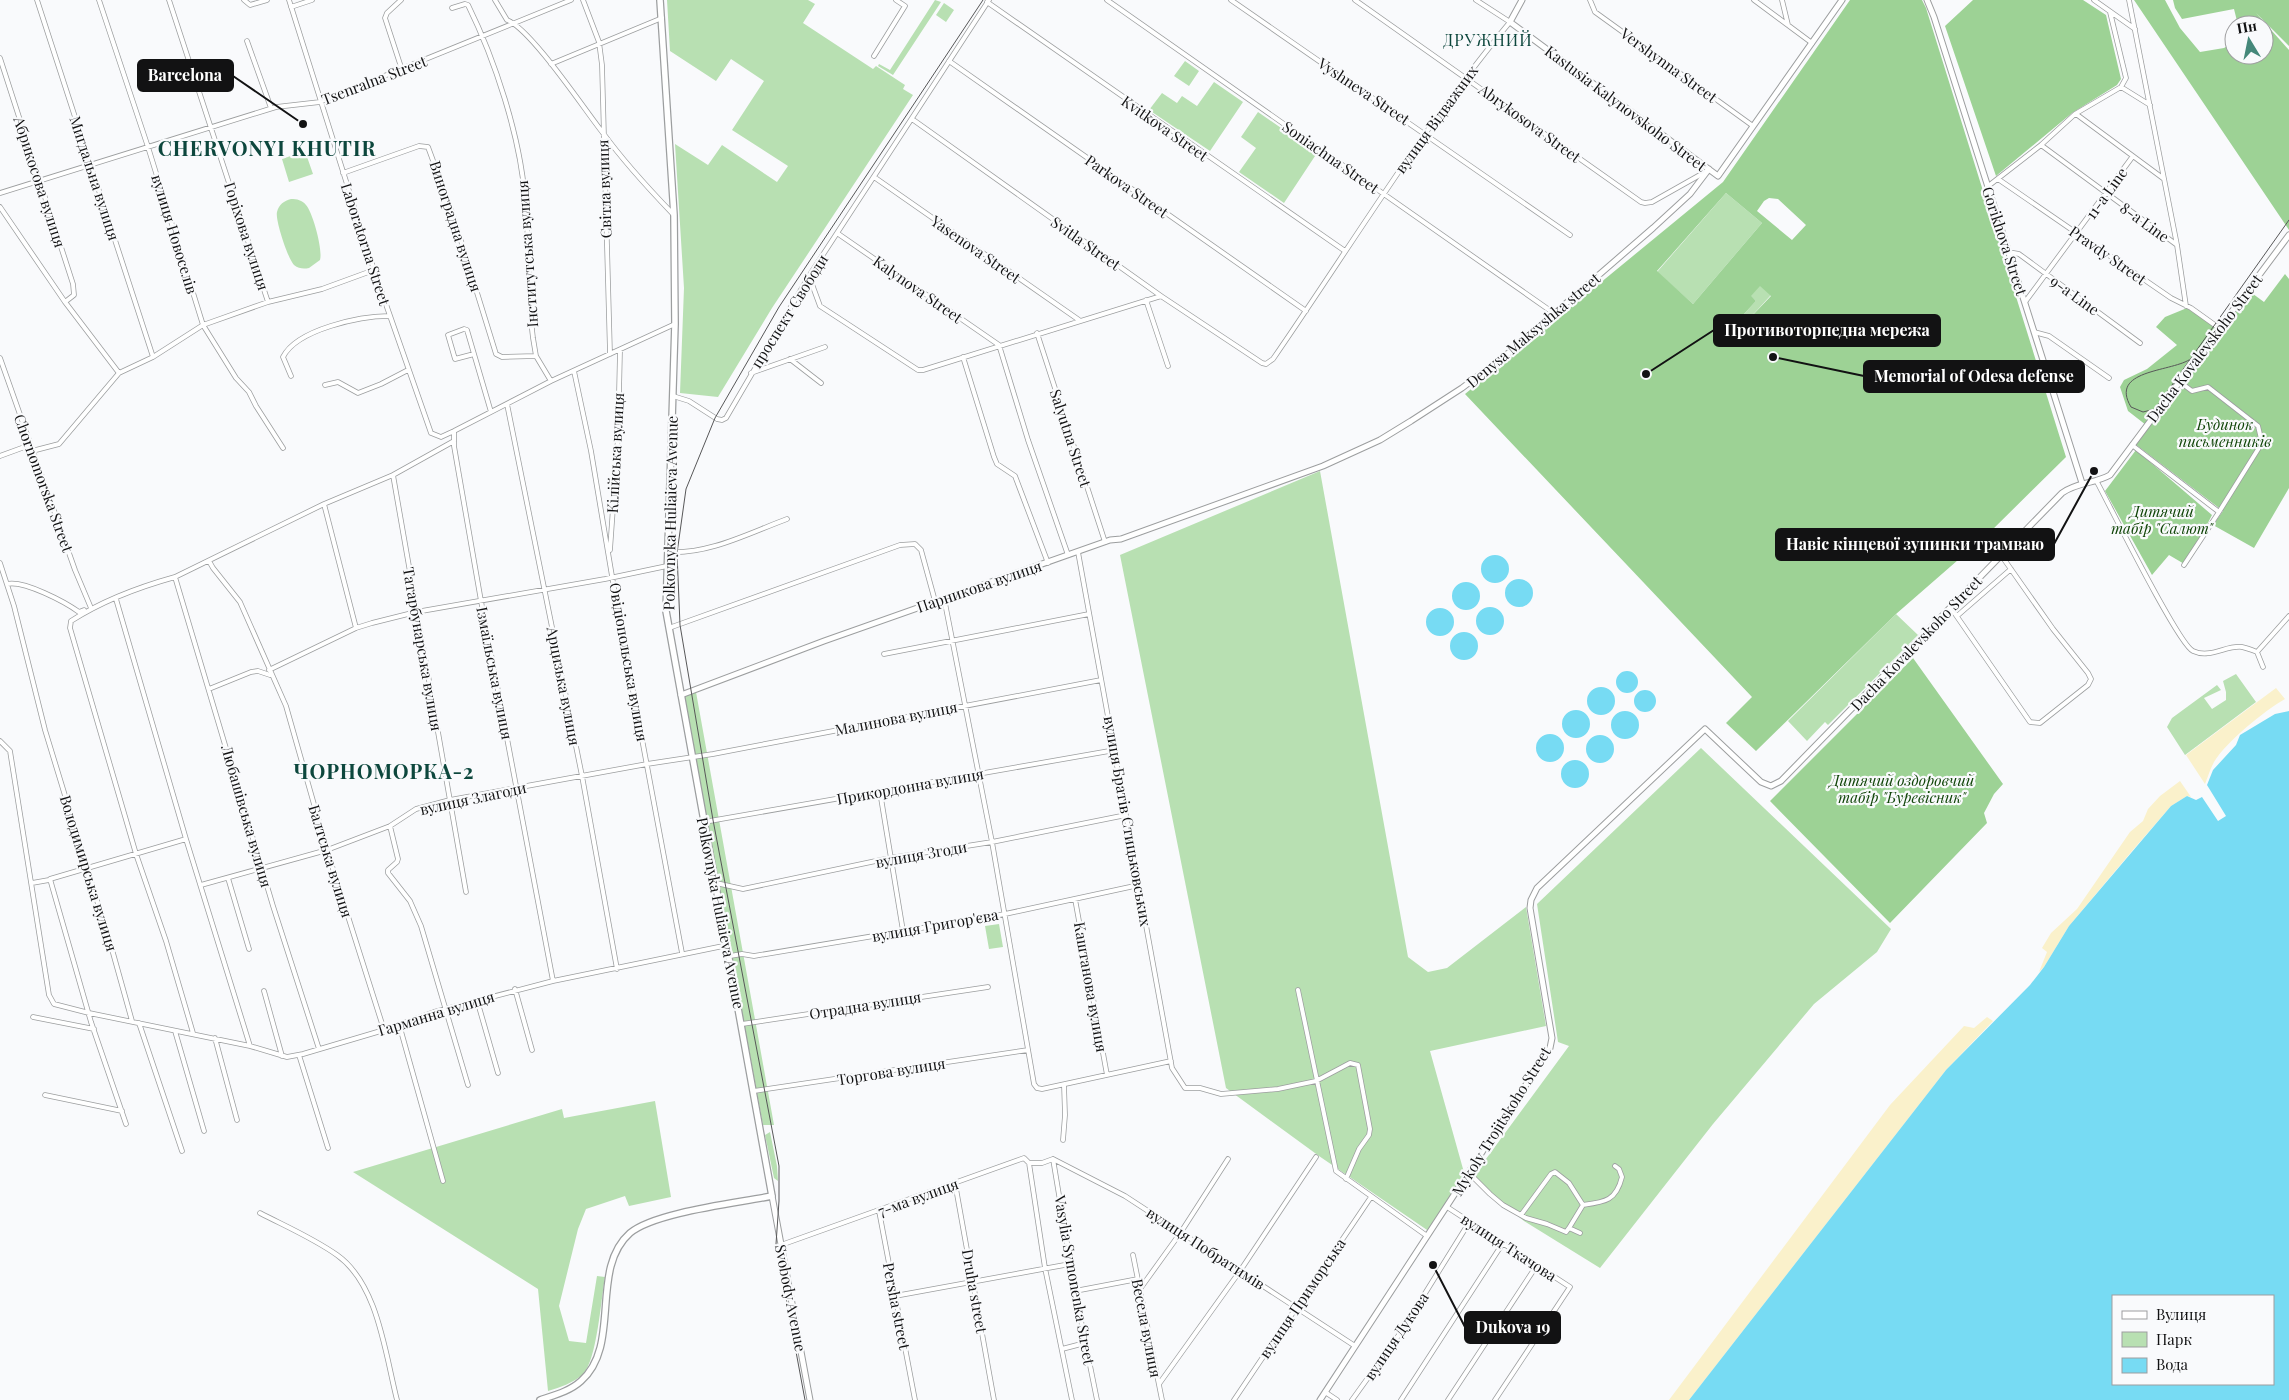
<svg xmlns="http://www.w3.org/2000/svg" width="2289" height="1400" font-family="'Playfair Display',serif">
  <rect width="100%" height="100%" fill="#f9fafc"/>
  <path fill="#b8e0b2" d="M 667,0 L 808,0 L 815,4 L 803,23 L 873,69 L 876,66 L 905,85 L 903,89 L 913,95 L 772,308 L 718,397 L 680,393 L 684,288 L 675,144 L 708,165 L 722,145 L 777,182 L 788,166 L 732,130 L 764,81 L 731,59 L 716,81 L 670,51 Z
    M 935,0 L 941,2 L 893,75 L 878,66 L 879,64 L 890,70 Z
    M 944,3 L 954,10 L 946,22 L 936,15 Z
    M 1185,61 L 1199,71 L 1189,86 L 1174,76 Z
    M 1214,82 L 1243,102 L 1210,151 L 1149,110 L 1162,93 L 1177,103 L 1182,96 L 1197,106 Z
    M 1258,112 L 1317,153 L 1284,203 L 1239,172 L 1256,148 L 1241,137 Z
    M 305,151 L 313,174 L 289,182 L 282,159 Z
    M 1726,193 L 1762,223 L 1693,304 L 1657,272 Z
    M 291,199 C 297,199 302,200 306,205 C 313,213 323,250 320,260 L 309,268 C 304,269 299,269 294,265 C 288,259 275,220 277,212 C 279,204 284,201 291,199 Z
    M 1760,285 L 1771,295 L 1749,319 L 1744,314 L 1756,301 L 1750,296 Z
    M 1320,471 L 1408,957 L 1428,972 L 1447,968 L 1526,907 L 1546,1026 L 1430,1051 L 1465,1176 L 1430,1232 L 1319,1156 L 1226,1088 L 1120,555 Z
    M 1896,614 L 1918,635 L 1828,725 L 1825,722 L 1807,741 L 1788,721 Z
    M 2236,674 L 2256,702 L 2185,755 L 2167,727 L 2172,718 L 2217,685 L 2221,690 L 2204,698 L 2212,709 L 2226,700 L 2226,692 L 2223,681 Z
    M 696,692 L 774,1125 L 763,1125 L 683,697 Z
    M 1701,748 L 1891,929 L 1877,952 L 1814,1004 L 1713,1124 L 1600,1268 L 1524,1221 L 1472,1178 L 1569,1046 L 1558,1042 L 1537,904 Z
    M 999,924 L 1003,947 L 989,949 L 985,926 Z
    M 655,1101 L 671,1197 L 629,1206 L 625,1196 L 586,1209 L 578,1229 L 559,1306 L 569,1341 L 586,1343 L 597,1276 L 605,1277 C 601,1299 597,1360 583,1374 C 573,1383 561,1387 548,1391 L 538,1289 L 353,1172 L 562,1109 L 564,1118 Z
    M 770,1132 L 777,1166 L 778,1181 L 774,1178 L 765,1135 Z"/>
  <path fill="#9dd295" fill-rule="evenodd" d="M 1850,0 L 1922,0 L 1926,8 L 2066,457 L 1989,533 L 1896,614 L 1756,751 L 1726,723 L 1752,697 L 1465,394 L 1723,182 ZM 1726,193 L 1762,223 L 1693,304 L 1657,271 ZM 1769,198 L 1778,199 L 1806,225 L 1792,240 L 1757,211 L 1764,201 ZM 1760,286 L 1771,296 L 1749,319 L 1744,314 L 1756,301 L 1751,296 Z
    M 1973,0 L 2083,0 L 2106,15 L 2121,79 L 2117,85 L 2072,113 L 1996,176 L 1945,26 Z
    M 2134,0 L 2165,0 L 2180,28 L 2200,52 L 2224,48 L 2234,42 L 2234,55 L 2264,55 L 2264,25 L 2238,25 L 2234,9 L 2182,19 L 2175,8 L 2173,0 L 2289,0 L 2289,46 L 2256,13 L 2289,50 L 2289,230 Z
    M 2285,274 L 2289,279 L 2289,488 L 2254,548 L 2213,525 L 2223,511 L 2135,444 L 2249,291 L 2264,302 Z
    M 2187,308 L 2217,328 L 2146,425 L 2128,411 L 2120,387 L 2124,380 L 2147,369 L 2177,345 L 2156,327 L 2165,317 Z
    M 2136,450 L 2212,515 L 2186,565 L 2169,555 L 2152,575 L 2105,491 Z
    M 1913,658 L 2003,784 L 1994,794 L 1984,813 L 1987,823 L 1890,923 L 1770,801 Z"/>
  <path fill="#faf1cb" d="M 2276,688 L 2285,699 C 2264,711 2226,742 2214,762 C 2210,769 2208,777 2205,784 L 2186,755 Z
    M 2180,781 L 2191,797 L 2187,796 L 2171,806 L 2132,851 L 2069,926 L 2044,967 L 2039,972 L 2047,952 L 2042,948 L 2051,933 L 2077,909 L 2130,832 L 2143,821 L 2148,809 L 2160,796 Z
    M 1987,1017 L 1993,1021 L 1946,1070 L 1689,1400 L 1669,1400 L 1890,1105 L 1964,1026 L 1974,1028 Z"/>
  <path fill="#77dbf3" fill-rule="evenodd" d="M1481 569a14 14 0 1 1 28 0a14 14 0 1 1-28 0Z
    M1505 593a14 14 0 1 1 28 0a14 14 0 1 1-28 0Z
    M1452 596a14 14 0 1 1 28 0a14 14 0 1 1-28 0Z
    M1476 621a14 14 0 1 1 28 0a14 14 0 1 1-28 0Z
    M1426 622a14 14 0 1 1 28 0a14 14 0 1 1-28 0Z
    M1450 646a14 14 0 1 1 28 0a14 14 0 1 1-28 0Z
    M1616 682a11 11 0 1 1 22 0a11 11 0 1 1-22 0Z
    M1587 701a14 14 0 1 1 28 0a14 14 0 1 1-28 0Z
    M1634 701a11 11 0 1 1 22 0a11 11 0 1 1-22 0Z
    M1562 724a14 14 0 1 1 28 0a14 14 0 1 1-28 0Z
    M1611 725a14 14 0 1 1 28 0a14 14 0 1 1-28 0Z
    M 2289,711 L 2289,1400 L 1689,1400 L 1946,1070 L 2030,985 L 2044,967 L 2069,926 L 2171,806 L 2187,796 L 2196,800 L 2202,797 L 2218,821 L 2226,816 L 2207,785 L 2213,770 L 2236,745 L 2240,735 L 2275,714 ZM 2113,1296 L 2273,1296 L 2273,1384 L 2113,1384 Z
    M1536 748a14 14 0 1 1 28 0a14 14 0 1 1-28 0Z
    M1586 749a14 14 0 1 1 28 0a14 14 0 1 1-28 0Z
    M1561 774a14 14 0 1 1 28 0a14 14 0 1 1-28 0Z"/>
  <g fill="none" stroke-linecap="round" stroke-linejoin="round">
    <defs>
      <path id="minor" d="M 37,0 L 153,357
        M 99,0 L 148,147 L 203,325 L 236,378 L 249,392 L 256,406 L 283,448
        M 169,0 L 268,302
        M 244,0 L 250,5 L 267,0
        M 289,0 L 374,270 L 431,433 L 441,437 L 454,431 L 551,381 L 675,324
        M 401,0 L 387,13 L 385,18 L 402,70
        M 495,0 L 507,20 C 531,29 584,109 603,133 C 624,162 648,188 673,214
        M 583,0 L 599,42 L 602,65 L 610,354
        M 1107,0 L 1555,314
        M 1231,0 L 1570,235
        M 1355,0 L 1641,202 L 1645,203 L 1652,202 L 1707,171
        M 1590,0 L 1595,12 L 1753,126
        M 1754,0 L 1812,43
        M 1782,0 L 1788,25
        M 2094,0 L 2135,29
        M 2129,0 L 2177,245 L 2186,306
        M 987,2 L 1345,251
        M 291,7 L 312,0
        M 452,8 L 465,4 L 468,5 C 495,60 520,136 525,198 C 530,244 527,291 533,338 L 536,356 L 551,381
        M 247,41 L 271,108
        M 874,56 L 905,6 L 896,0
        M 0,58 L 73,284 L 74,295 L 65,302
        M 949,61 L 1306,311
        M 551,64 L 662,18
        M 2121,87 L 2150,105
        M 2076,114 L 2164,179
        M 912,119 L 1161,296 L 1262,363 L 1266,364 L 1273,359 C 1351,246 1422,128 1510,22 L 1476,0
        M 2041,145 L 2177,245
        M 343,173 L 419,146 L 428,147 L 453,215 L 496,354 L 502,357 L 536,356
        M 874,177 L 1079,320
        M 1998,179 L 2171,298 L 2191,308 L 2219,328
        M 1987,187 L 2041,145 L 2075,114 L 2121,87 L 2126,78 L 2110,12
        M 0,193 L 276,107 L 320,102 L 571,0
        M 0,207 L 65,302 L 119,373
        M 837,233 L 999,345 L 1028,440 L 1068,555
        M 2008,252 L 2019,254 L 2140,343
        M 809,276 L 820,306 L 918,370 L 923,370 L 1161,296
        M 1146,300 L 1168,366
        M 2025,302 L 2133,156
        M 2034,332 L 2049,336 L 2109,378
        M 1037,333 L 1105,542
        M 474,354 L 455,359 L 448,335 L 464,329 L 467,330 L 491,412
        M 963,357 L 994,457 L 997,464 L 1015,476 L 1048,563
        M 0,358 L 75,570 L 91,608
        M 790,359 L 821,383
        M 574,371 L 591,451 L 616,600 L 682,953
        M 751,373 L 825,347
        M 291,376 L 283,357 C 297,329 361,316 389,316
        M 2180,382 L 2192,391 L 2208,387 L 2258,426 L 2262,443 L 2219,512
        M 325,385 L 338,382 L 358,393 L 381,384 L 408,370
        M 673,396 L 689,401 L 717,419 L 722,420 L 726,418 L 809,276 L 989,0
        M 507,404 L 582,776 L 617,969
        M 454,431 L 454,446 L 481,601 L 553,981 L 728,945
        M 454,441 L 393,475 L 466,892
        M 2132,445 L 2219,512 L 2184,565
        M 32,451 L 59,444 L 119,373 L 153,357 L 203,325 L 268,302 L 322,289 L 374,270
        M 0,456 L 30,445
        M 2097,482 C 2110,506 2178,644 2193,651 C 2210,659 2226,645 2242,647 C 2247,648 2252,650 2257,652
        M 610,550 L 618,437 L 620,350
        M 667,552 C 708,555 749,533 787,519
        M 1078,552 L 1172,1068 L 1185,1088 L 1200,1088 L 1221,1094 L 1278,1089 L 1316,1081 L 1350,1063 L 1358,1065 L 1370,1129 L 1369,1135 L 1359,1149 L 1346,1179
        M 209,561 L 213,568 L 240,602 L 286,706 L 327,850 L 384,1030
        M 0,563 L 14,606 L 45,730 L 113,953 L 132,1021
        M 175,577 C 139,587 102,601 71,621 L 70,628 L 136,854 L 166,941 L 193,1033
        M 7,584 C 24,580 65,602 79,612 L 84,610
        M 944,598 L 992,842 L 1034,1084 L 1037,1088 L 1042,1089 L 1171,1061
        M 116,599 L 186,839 L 50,879 L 91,1022 L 126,1124
        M 1951,608 L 2030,722 L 2040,723 L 2088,685 L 2091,679 L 2088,673 L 2053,629 L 2001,555
        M 1957,616 L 2011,569
        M 356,628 L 324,504 L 393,475
        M 669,628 L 900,545 L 915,544 L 921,550 L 935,601
        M 2257,652 L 2289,616
        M 2257,652 L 2263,667
        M 884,654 L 1089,614
        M 269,670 L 356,628 L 372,623 L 416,612 L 605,579 L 667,566
        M 209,689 L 251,672 L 258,671 L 270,675
        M 0,741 L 10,751 L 49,995 L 54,1004 L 89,1013 L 250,1046 L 287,1057 L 303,1054 L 384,1030 L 434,1012 L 553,981
        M 880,792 L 903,931
        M 704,822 L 1115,750
        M 390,826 L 398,859 L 397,862 L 388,870 L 388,873 L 410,901 L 421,926 L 468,1085
        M 186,839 L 250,1046
        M 228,878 L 249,949
        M 32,883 L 49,880
        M 716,883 L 743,889 L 890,858 L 992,842 L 1126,815
        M 201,885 L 327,850 L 390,826 L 416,809 L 450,800 L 647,764 L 713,754 L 1101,680
        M 1075,899 L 1107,1075
        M 730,956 L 742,954 L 754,956 L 1005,914 L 1139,885
        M 515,989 L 532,1050
        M 1298,990 L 1336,1171 L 1427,1236
        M 264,991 L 282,1056
        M 477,1000 L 498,1073
        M 33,1017 L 94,1029
        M 139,1023 L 182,1151
        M 399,1024 L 443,1181
        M 742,1024 L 988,987
        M 175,1031 L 204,1131
        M 215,1038 L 237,1120
        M 319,1049 L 273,906 L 175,577 L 324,504
        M 299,1055 L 328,1148
        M 754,1091 L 1028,1050
        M 45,1095 L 122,1111
        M 1063,1140 L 1065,1115 L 1064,1085
        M 1053,1159 L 1125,1196 L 1355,1346
        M 1053,1159 L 1075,1291 L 1097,1400
        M 1029,1163 L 1045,1268 L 1072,1400
        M 1469,1173 L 1490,1194 L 1503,1205 L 1526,1218 L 1547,1224 L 1566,1232 L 1569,1228 L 1580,1233
        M 955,1183 L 994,1400
        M 1583,1205 C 1605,1202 1616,1201 1622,1177 L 1619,1169 L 1615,1166
        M 1447,1207 L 1570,1287 L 1495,1400
        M 879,1211 L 915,1400
        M 260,1213 C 285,1226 313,1238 337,1255 C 378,1284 385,1353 397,1400
        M 1521,1215 L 1551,1174 L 1555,1172 L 1569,1183 L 1583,1205 L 1569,1228
        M 781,1245 L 1024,1158 L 1029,1163 L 1042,1163 L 1053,1159
        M 1133,1255 L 1162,1400
        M 1140,1289 L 1181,1232 L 1228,1159
        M 1075,1291 L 1138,1279
        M 895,1296 L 1070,1264
        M 1062,1349 L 1085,1343
        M 1159,1384 L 1240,1271 L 1316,1157
        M 1325,1392 L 1337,1400
        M 1234,1400 L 1371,1197
        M 1352,1400 L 1401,1332 L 1470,1221
        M 1401,1400 L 1503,1243
        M 1448,1400 L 1537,1265"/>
      <path id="tertiary" d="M 1522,0 L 1510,22 L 1718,176 L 1842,0
        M 1927,0 L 1934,17 L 2082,483
        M 681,695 L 824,641 L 1110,540 L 1121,539 L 1323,466 L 1380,440 L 1411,421 L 1462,388 L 1511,351 L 1653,228 L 1690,194 L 1709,169
        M 772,1196 L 810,1400
        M 1320,1400 L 1550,1048 L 1552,1038 L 1530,908 L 1531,900 L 1537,888 L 1705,729 L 1761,782 L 1771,786 L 1781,781 L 2062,493 C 2077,482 2094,484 2110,475 L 2289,235"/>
      <path id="secondary" d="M 540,1400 C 555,1395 570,1391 581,1381 C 622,1345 589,1269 630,1233 C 655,1212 738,1203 772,1196 L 666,611 L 675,324 L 674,215 L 660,0"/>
    </defs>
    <use href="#minor" stroke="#9c9e9f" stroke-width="5.5"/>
    <use href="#tertiary" stroke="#9c9e9f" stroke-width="7"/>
    <use href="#secondary" stroke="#9c9e9f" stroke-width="8"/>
    <use href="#minor" stroke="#fff" stroke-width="4"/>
    <use href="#tertiary" stroke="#fff" stroke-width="5"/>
    <use href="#secondary" stroke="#fff" stroke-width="5.5"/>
    <path stroke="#575758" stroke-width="1" d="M 2189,360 C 2169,372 2109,370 2131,407 L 2143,412 L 2155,409 L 2289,220
      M 805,1400 L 776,1244 L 779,1201 L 779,1166 L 713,820 L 680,625 L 677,553 L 686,489 L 715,418 L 779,307 L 983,0"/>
  </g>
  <g text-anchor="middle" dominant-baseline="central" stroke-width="4.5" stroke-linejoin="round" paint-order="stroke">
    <g font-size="15" fill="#121213" stroke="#f9fafc">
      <text transform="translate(1669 65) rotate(36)">Vershynna Street</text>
      <text transform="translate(374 80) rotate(-21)">Tsenralna Street</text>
      <text transform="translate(1364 91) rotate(34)">Vyshneva Street</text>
      <text transform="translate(1626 108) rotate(37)">Kastusia Kalynovskoho Street</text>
      <text transform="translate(1436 119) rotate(-54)">вулиця Відважних</text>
      <text transform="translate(1530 123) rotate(36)">Abrykosova Street</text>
      <text transform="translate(1165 128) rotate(35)">Kvitkova Street</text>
      <text transform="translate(1331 157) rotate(35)">Soniachna Street</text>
      <text transform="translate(95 178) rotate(72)">Мигдальна вулиця</text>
      <text transform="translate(40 182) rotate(72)">Абрикосова вулиця</text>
      <text transform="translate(1127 186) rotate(35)">Parkova Street</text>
      <text transform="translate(604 189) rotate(-92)">Світла вулиця</text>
      <text transform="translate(2106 193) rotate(-54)">11-a Line</text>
      <text transform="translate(2145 222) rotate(36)">8-a Line</text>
      <text transform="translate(456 226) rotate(72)">Виноградна вулиця</text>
      <text transform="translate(175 234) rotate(73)">вулиця Новоселів</text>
      <text transform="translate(247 236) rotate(72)">Горіхова вулиця</text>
      <text transform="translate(2005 241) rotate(72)">Gorikhova Street</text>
      <text transform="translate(1086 243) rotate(35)">Svitla Street</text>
      <text transform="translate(366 244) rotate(72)">Laboratorna Street</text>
      <text transform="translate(976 249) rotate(35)">Yasenova Street</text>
      <text transform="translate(527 254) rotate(-94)">Інститутська вулиця</text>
      <text transform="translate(2108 255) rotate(35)">Pravdy Street</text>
      <text transform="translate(918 289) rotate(35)">Kalynova Street</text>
      <text transform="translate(2075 295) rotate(36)">9-a Line</text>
      <text transform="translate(789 311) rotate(-58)">проспект Свободи</text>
      <text transform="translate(1533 330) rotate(-40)">Denysa Maksyshka street</text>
      <text transform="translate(2204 348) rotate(-53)">Dacha Kovalevskoho Street</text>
      <text transform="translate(1071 438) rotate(72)">Salyutna Street</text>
      <text transform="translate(615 453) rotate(-87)">Кілійська вулиця</text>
      <text transform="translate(44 483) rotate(70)">Chornomorska Street</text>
      <text transform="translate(670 513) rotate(-89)">Polkovnyka Huliaieva Avenue</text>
      <text transform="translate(979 586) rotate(-19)">Парникова вулиця</text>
      <text transform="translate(1916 643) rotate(-46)">Dacha Kovalevskoho Street</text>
      <text transform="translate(423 649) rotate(80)">Татарбунарська вулиця</text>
      <text transform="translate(629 662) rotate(80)">Овідіопольська вулиця</text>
      <text transform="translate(495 673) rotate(79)">Ізмаїльська вулиця</text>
      <text transform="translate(564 686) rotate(79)">Арцизька вулиця</text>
      <text transform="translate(896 718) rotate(-11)">Малинова вулиця</text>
      <text transform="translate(910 786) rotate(-10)">Прикордонна вулиця</text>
      <text transform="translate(473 798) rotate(-12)">вулиця Злагоди</text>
      <text transform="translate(247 816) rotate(74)">Любашівська вулиця</text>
      <text transform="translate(1128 821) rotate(80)">вулиця Братів Стицьковських</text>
      <text transform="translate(921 854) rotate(-10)">вулиця Згоди</text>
      <text transform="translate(331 861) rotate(73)">Балтська вулиця</text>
      <text transform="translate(89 873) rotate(73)">Володимирська вулиця</text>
      <text transform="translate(721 913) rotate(79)">Polkovnyka Huliaieva Avenue</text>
      <text transform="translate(935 925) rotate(-10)">вулиця Григор'єва</text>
      <text transform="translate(1091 987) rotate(80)">Каштанова вулиця</text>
      <text transform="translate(865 1005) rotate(-9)">Отрадна вулиця</text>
      <text transform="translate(436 1013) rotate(-17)">Гарманна вулиця</text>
      <text transform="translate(891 1071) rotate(-9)">Торгова вулиця</text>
      <text transform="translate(1501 1121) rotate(-58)">Mykoly Trojitskoho Street</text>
      <text transform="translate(918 1197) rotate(-20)">7-ма вулиця</text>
      <text transform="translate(1509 1247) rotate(33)">вулиця Ткачова</text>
      <text transform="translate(1206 1248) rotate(33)">вулиця Побратимів</text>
      <text transform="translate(1075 1280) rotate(80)">Vasylia Symonenka Street</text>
      <text transform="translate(975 1291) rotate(80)">Druha street</text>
      <text transform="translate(791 1298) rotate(79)">Svobody Avenue</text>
      <text transform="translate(1302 1298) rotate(-56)">вулиця Приморська</text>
      <text transform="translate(897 1306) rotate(79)">Persha street</text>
      <text transform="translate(1147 1328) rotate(79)">Весела вулиця</text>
      <text transform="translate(1396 1336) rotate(-56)">вулиця Дукова</text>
    </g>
    <g font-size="15" font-style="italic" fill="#0f4407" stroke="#f9fafc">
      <text x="2225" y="424">Будинок<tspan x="2225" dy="17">письменників</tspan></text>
      <text x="2162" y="511">Дитячий<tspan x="2162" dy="17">табір "Салют"</tspan></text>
      <text x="1902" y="780">Дитячий оздоровчий<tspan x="1902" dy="17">табір "Буревісник"</tspan></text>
    </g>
    <g font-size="16" letter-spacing="1" fill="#0d473d" stroke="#f9fafc">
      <text x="1488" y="39">ДРУЖНИЙ</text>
    </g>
    <g font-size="20" font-weight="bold" letter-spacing="1" fill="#0d473d" stroke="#f9fafc">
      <text x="267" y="147">CHERVONYI KHUTIR</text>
      <text x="384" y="770">ЧОРНОМОРКА-2</text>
    </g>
  </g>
  <path fill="none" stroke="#121213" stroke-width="2" d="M303 124L233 76M1646 374L1714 330M1773 357L1864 376M2094 471L2054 544M1433 1265L1465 1327"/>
  <g fill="#121213" stroke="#f9fafc" stroke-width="2">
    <circle cx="303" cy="124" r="5"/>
    <circle cx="1646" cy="374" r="5"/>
    <circle cx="1773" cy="357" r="5"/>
    <circle cx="2094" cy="471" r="5"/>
    <circle cx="1433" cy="1265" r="5"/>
  </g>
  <g fill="#121213" stroke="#121213" stroke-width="2">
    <rect x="138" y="60" width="95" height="31" rx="5"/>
    <rect x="1714" y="315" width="226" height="31" rx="5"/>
    <rect x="1864" y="361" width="220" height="31" rx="5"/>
    <rect x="1776" y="529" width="278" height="31" rx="5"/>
    <rect x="1465" y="1312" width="95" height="31" rx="5"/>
  </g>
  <g font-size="16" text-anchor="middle" font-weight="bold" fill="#fff">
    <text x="185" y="81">Barcelona</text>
    <text x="1827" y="336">Противоторпедна мережа</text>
    <text x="1974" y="382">Memorial of Odesa defense</text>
    <text x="1915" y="550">Навіс кінцевої зупинки трамваю</text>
    <text x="1513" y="1333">Dukova 19</text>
  </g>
  <rect x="2112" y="1295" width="162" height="90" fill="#f9fafc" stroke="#9d9d9f"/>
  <rect x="2122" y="1311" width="25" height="8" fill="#ffffff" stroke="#9d9d9f"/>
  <text x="2156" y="1320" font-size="15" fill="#121213">Вулиця</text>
  <rect x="2122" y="1332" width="25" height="15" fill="#b8e0b2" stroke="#9d9d9f"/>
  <text x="2156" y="1345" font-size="15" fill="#121213">Парк</text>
  <rect x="2122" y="1358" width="25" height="15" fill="#77dbf3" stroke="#9d9d9f"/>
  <text x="2156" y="1370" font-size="15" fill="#121213">Вода</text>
  <g transform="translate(2249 40) rotate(350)"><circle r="24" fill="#f9fafc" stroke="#9d9d9f"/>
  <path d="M0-4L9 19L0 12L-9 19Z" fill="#45887a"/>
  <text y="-8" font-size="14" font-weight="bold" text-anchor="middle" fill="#121213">Пн</text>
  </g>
</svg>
